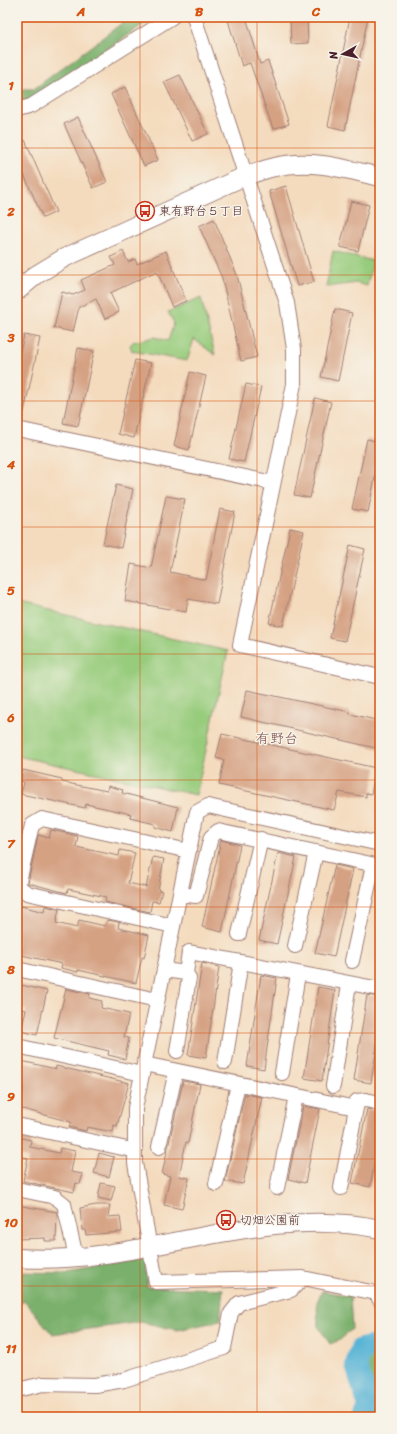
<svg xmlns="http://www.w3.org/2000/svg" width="397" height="1434" font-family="Sriracha,'Klee One',sans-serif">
  <rect width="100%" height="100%" fill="#f7f3e8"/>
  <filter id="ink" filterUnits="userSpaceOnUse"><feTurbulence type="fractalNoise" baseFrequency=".025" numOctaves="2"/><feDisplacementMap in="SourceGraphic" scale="8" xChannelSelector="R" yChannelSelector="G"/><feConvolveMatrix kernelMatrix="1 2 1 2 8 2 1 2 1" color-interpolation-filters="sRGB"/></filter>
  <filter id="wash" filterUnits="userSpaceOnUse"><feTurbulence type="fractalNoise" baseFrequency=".012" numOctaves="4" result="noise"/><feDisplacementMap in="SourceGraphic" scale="16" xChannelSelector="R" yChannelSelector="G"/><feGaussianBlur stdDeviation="0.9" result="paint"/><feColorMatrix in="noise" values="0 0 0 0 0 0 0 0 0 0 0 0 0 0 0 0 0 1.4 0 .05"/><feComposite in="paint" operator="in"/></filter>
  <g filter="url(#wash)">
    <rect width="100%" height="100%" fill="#f4dbbe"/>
    <path fill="#98cc7d" stroke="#717654" d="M 333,251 L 373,261 L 367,286 L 357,283 L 326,287 Z
      M 201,298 L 215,355 L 194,339 L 187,361 L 132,351 L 130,345 L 133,342 L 155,337 L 168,341 L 174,323 L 168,312 Z
      M 17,604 L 228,651 L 196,795 L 17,756 Z"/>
    <path fill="#7ab06c" stroke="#62684c" d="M 130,17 L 154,17 L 31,101 L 17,102 L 17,89 L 34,89 Z
      M 145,1260 L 147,1287 L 223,1289 L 220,1321 L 177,1330 L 141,1322 L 52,1334 L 25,1301 L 17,1304 L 17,1272 L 67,1273 Z
      M 322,1291 L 350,1296 L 352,1329 L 340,1340 L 330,1344 L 318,1326 L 317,1302 Z
      M 380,1350 L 380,1417 L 372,1417 L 377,1410 L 363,1365 L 364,1355 Z"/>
    <path fill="#58b4d6" stroke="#516a80" d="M 380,1341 L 380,1350 L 363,1354 L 361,1365 L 362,1370 L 355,1373 C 349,1350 359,1345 380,1341 Z"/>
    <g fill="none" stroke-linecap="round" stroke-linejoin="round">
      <path stroke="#58b4d6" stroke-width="22" d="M 365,1417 L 370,1410 L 356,1365 L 361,1349 L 380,1345"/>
    </g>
    <g id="blocks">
      <path fill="#d5a183" d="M 227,17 L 246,17 L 260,64 L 268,61 L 289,124 L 273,129 L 250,63 L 242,66 Z
        M 290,17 L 307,17 L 308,43 L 291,44 Z
        M 350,17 L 368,17 L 345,130 L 328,126 Z
        M 180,75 L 208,134 L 192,141 L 164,82 Z
        M 125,87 L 158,160 L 144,166 L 111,94 Z
        M 78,117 L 107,182 L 93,188 L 64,124 Z
        M 25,140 L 56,212 L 43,218 L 17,159 L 17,143 Z
        M 286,186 L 314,282 L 297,286 L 269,191 Z
        M 351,201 L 369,205 L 358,251 L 340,247 Z
        M 214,219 L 237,275 L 257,357 L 241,361 L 222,278 L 199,226 Z
        M 123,251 L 128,262 L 135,259 L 137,264 L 166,251 L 186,301 L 172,307 L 157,271 L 110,293 L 119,312 L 105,319 L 96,299 L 79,307 L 73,332 L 54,328 L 62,292 L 73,295 L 85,290 L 81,280 L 115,265 L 111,257 Z
        M 335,309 L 352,313 L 338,381 L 321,377 Z
        M 24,335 L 40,338 L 22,421 L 17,421 L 17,365 Z
        M 78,348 L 94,351 L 78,426 L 63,423 Z
        M 135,360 L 151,363 L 134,438 L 118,434 Z
        M 190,372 L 206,376 L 189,450 L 174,446 Z
        M 246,384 L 261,387 L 244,462 L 229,459 Z
        M 315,398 L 331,402 L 310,498 L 294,495 Z
        M 367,439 L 380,442 L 380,453 L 368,512 L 352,509 Z
        M 116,485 L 133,489 L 121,548 L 103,544 Z
        M 166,496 L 185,499 L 170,572 L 206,580 L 220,509 L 235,512 L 217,604 L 188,599 L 186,612 L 125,601 L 131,564 L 151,568 Z
        M 290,528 L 304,531 L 283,626 L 269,623 Z
        M 350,545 L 365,549 L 345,641 L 330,638 Z
        M 247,690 L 350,712 L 350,714 L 380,721 L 380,749 L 241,717 Z
        M 222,734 L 376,768 L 371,794 L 366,793 L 366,797 L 339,792 L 334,810 L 219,785 L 224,760 L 216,758 Z
        M 23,770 L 62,779 L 62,782 L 107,791 L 108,786 L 123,790 L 122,793 L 178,807 L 173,832 L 155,827 L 155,824 L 130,818 L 131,814 L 86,804 L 85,808 L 21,794 L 24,782 L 21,781 Z
        M 51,830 L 78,836 L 76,847 L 119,856 L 120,850 L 135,853 L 128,883 L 146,887 L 153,857 L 164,859 L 158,890 L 162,891 L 159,902 L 152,901 L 150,912 L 105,902 L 106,897 L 68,889 L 67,893 L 63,892 L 28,883 L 38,835 L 49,838 Z
        M 221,840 L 240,845 L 222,932 L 202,927 Z
        M 278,853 L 296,857 L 277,944 L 259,940 Z
        M 335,865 L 353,869 L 334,957 L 315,953 Z
        M 17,905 L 44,912 L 45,906 L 59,909 L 56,923 L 77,928 L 79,920 L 105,926 L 107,920 L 119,922 L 118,928 L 149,935 L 144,958 L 142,957 L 136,983 L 78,970 L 78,972 L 61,968 L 62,964 L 17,954 Z
        M 202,963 L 219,967 L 206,1058 L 188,1055 Z
        M 261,975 L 277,978 L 264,1069 L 247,1066 Z
        M 17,984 L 47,991 L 37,1035 L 21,1031 L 26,1010 L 17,1008 Z
        M 318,987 L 335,990 L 322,1081 L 304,1078 Z
        M 66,989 L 90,994 L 89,998 L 102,1001 L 101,1008 L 129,1014 L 124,1037 L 129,1038 L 125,1059 L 108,1055 L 109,1051 L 54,1038 Z
        M 367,995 L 380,997 L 380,1027 L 371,1083 L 354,1080 Z
        M 17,1060 L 56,1069 L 56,1066 L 129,1083 L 117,1126 L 114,1125 L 113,1132 L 87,1127 L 86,1131 L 69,1127 L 71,1122 L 19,1108 L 23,1087 L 17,1085 Z
        M 183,1081 L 200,1084 L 188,1143 L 186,1142 L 179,1176 L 189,1178 L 182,1209 L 164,1205 L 170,1176 L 162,1174 Z
        M 245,1094 L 262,1097 L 243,1184 L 225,1181 Z
        M 303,1106 L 320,1109 L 305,1183 L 288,1179 Z
        M 367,1109 L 380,1111 L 380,1137 L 370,1187 L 352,1183 Z
        M 17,1137 L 31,1140 L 30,1147 L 59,1153 L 60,1148 L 75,1151 L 71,1172 L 83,1174 L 80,1184 L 76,1183 L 74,1192 L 23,1181 L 28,1158 L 17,1156 Z
        M 99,1153 L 114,1157 L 109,1177 L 94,1173 Z
        M 101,1183 L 115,1186 L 111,1201 L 98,1198 Z
        M 17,1205 L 57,1212 L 56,1241 L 45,1241 L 45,1238 L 17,1239 Z
        M 96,1205 L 110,1205 L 108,1217 L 120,1216 L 122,1232 L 86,1235 L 85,1230 L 82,1230 L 80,1208 Z"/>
    </g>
  </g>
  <g filter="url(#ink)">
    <use href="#blocks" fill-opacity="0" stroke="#9f7d74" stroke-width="1"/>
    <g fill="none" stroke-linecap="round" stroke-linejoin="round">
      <defs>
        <path id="minor" d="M 194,17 L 287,303 L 294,349 L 294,384 L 240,645 L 380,677
          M 17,110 L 31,106 L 172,17
          M 17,429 L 273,483
          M 380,844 L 208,806 L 197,812 L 135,1108 L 135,1163 L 156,1282 L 303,1278 L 376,1293 L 380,1300
          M 180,894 L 196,896 L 211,837 L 218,831 L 380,866
          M 173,926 L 27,893 L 18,886 L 32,825 L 42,819 L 189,851
          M 239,934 L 261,839
          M 295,946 L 316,852
          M 352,961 L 373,865
          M 17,969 L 157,1000
          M 164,970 L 186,973 L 189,952 L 380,989
          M 17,1046 L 142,1074
          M 177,1051 L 189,978 L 186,973
          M 225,1062 L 241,962
          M 144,1064 L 356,1108 L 341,1188
          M 282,1073 L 298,974
          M 333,1086 L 349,984
          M 353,1107 L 357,1101 L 366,1100 L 380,1103
          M 17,1125 L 127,1149 L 135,1149
          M 159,1147 L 176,1071
          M 216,1184 L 238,1084
          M 277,1188 L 296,1096
          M 17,1189 L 55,1197 L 64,1204 L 76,1257
          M 17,1390 L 43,1384 L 95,1385 L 124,1380 L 224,1348 L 231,1313 L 239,1303 L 291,1290 L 303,1278"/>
        <path id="tertiary" d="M 17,291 L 36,275 L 64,258 L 245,176 C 255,173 265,169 275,167 C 310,158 346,169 380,177
          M 17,1258 C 140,1267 257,1203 380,1229"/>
      </defs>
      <use href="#minor" stroke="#9f7d74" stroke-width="16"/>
      <use href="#tertiary" stroke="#9f7d74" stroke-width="20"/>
      <use href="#minor" stroke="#fff" stroke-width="14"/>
      <use href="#tertiary" stroke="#fff" stroke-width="18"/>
    </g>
  </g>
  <path fill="none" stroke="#d8530f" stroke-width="1" stroke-opacity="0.55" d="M 140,17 L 140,1417M 257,17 L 257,1417M 17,148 L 380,148M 17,275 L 380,275M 17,401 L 380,401M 17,527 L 380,527M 17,654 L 380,654M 17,780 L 380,780M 17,907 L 380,907M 17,1033 L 380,1033M 17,1159 L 380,1159M 17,1286 L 380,1286"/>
  <defs>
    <symbol id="bus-ring" viewBox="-11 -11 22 22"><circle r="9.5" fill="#f7f3e8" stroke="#c8321e" stroke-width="1.5"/><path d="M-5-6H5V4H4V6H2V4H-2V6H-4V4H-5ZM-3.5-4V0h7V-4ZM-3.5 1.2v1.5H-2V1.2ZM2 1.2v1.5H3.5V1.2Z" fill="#c8321e"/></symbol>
  </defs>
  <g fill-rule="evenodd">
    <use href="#bus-ring" x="134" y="200" width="22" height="22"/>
    <use href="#bus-ring" x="215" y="1209" width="22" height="22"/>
  </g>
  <g text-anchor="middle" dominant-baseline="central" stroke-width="3" stroke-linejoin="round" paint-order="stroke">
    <g font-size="12" fill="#4a1f2b" stroke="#f7f3e8" text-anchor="start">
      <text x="159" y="211">東有野台５丁目</text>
      <text x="240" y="1220">切畑公園前</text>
    </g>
    <g font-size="14" fill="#7b4c4a" stroke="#f7f3e8">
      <text x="277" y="738">有野台</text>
    </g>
  </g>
  <rect width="397" height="1434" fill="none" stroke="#f7f3e8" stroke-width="44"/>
  <g transform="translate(343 54) rotate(262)" stroke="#f7f3e8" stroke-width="3" paint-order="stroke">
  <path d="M0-3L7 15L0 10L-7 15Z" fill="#4a1f2b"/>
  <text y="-6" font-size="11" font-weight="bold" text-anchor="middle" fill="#4a1f2b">N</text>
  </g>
  <rect x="22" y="22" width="353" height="1390" fill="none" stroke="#d8530f" stroke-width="1.5"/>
  <g font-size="13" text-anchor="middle" font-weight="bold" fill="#d8530f">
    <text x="81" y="16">A</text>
    <text x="199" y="16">B</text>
    <text x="316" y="16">C</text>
    <text x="11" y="90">1</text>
    <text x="11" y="216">2</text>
    <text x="11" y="342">3</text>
    <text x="11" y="469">4</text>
    <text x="11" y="595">5</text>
    <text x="11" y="722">6</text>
    <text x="11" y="848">7</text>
    <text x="11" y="974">8</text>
    <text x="11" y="1101">9</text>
    <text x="11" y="1227">10</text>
    <text x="11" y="1353">11</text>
  </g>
</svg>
